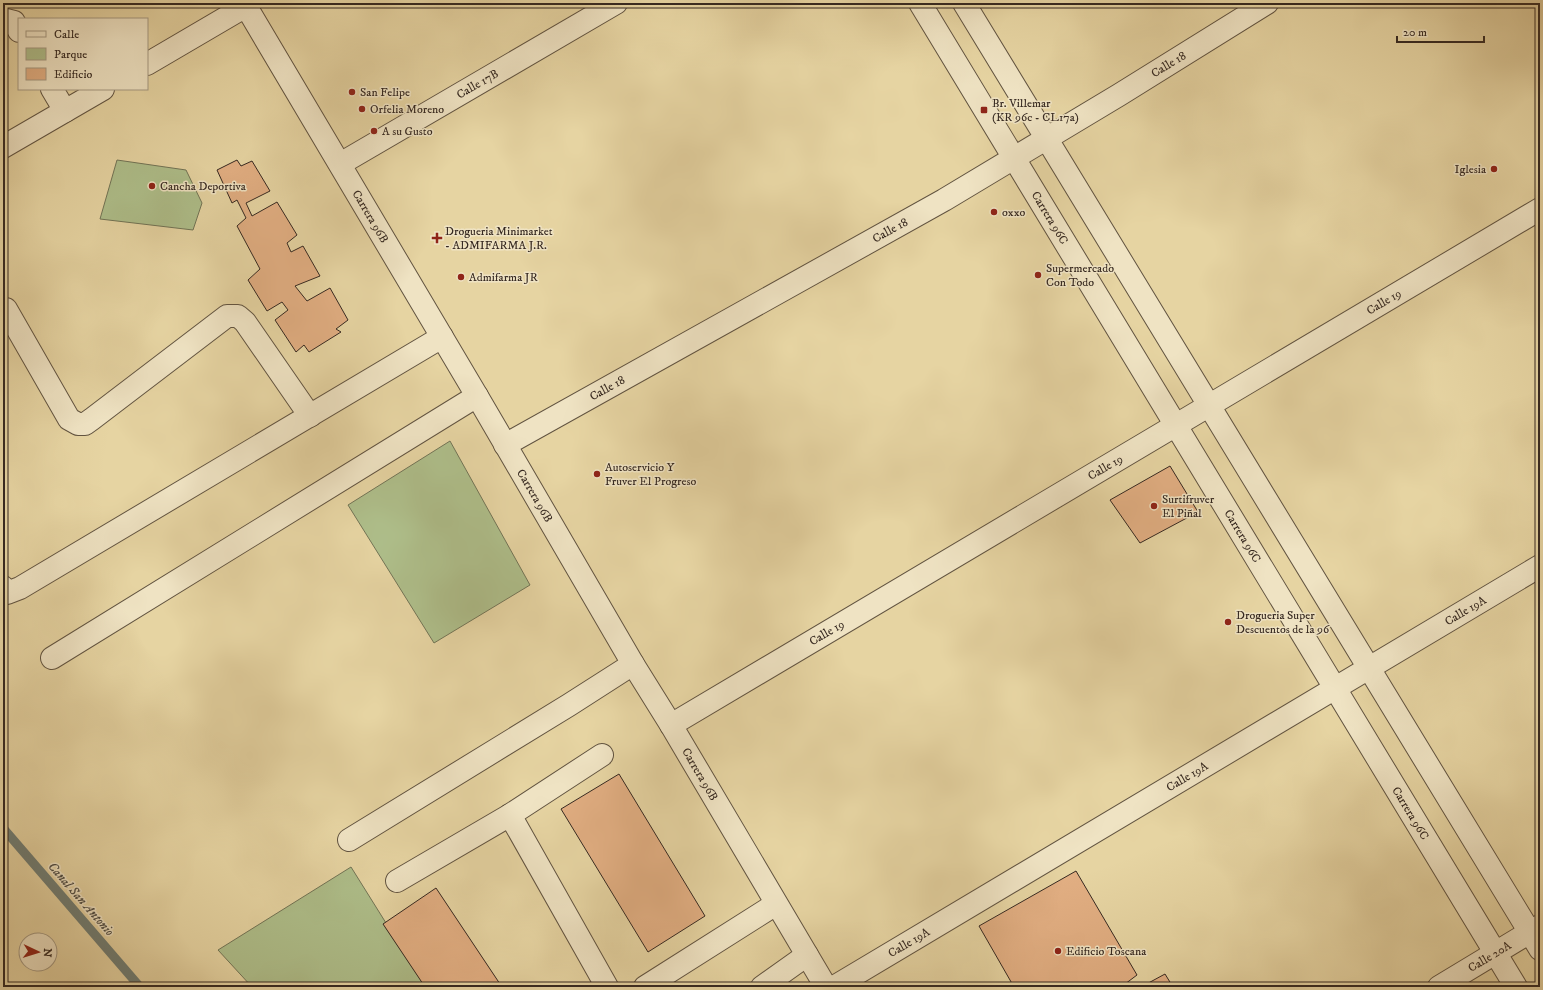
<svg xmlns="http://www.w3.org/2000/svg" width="1543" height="990" font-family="'IM FELL DW Pica',serif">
  <rect width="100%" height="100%" fill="#e6d4a2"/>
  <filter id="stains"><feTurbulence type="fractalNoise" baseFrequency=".005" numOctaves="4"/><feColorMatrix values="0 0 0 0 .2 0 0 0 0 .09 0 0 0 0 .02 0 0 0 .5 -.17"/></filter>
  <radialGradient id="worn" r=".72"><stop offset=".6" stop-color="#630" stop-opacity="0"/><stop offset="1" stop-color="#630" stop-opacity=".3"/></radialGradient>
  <path fill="#aebe8a" stroke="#727456" d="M 117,160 L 186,170 L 202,203 L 193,230 L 100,219 Z
    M 450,441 L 530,585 L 434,643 L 348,505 Z
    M 351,867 L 426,987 L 252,987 L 218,950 Z"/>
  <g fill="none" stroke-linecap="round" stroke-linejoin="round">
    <path stroke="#707e75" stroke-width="9" d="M 3,828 L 140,987"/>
  </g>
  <path fill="#e1ae82" stroke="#362921" d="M 237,160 L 241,166 L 252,161 L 270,191 L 246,203 L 252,216 L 277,202 L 297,235 L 287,243 L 291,252 L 303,246 L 320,276 L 295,286 L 307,301 L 330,288 L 348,320 L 336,329 L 341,332 L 309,352 L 304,345 L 296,352 L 275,320 L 288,310 L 282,302 L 267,311 L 248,280 L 260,269 L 237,226 L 246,218 L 237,200 L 232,203 L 217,170 Z
    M 1170,466 L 1198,512 L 1140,543 L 1110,500 Z
    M 619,774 L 705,916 L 648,952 L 561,809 Z
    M 1076,871 L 1137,975 L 1121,987 L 1014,987 L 979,926 Z
    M 436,888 L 502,987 L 425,987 L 383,924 Z
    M 1165,974 L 1173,987 L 1141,987 Z"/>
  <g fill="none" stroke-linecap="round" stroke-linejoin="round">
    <defs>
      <g id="minor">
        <path id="s1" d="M 244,3 L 477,396 L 633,664 L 671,725 L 826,987"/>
        <path id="s2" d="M 920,3 L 1516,987"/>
        <path d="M 964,3 L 1540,949"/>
        <path d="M 3,21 L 6,20 L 14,22 L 19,31"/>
        <path d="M 147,64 L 246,6"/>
        <path d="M 52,89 L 65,111"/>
        <path d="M 3,147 L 103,89"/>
        <path id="s3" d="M 340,164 L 616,3"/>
        <path d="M 6,309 L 69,419 L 78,424 L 85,424 L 92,419 L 227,316 L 238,316 L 245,322 L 310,416"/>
        <path id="s4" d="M 505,445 L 944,200 L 1119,95 L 1267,3"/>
        <path d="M 3,587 L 7,593 L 20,588 L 442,337"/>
        <path d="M 52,658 L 477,396"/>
        <path id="s5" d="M 671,725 L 1540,209"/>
        <path d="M 510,815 L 607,987"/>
        <path d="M 349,840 L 569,705 L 633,664"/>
        <path d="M 397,881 L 510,815 L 602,755"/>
        <path d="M 645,987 L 776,904"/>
        <path d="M 762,987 L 807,955"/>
        <path id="s6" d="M 834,987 L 1540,566"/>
        <path id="s7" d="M 1439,987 L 1540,926"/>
      </g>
    </defs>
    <use href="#minor" stroke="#625441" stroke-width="24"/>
    <use href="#minor" stroke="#efe3c3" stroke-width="22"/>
  </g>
  <g fill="#8f2418" stroke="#efe3c3" stroke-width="1.5">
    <circle cx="352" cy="92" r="4"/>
    <circle cx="362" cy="109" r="4"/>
    <rect x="980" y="106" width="8" height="8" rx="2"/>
    <circle cx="374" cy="131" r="4"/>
    <circle cx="1494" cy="169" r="4"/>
    <circle cx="152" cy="186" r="4"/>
    <circle cx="994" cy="212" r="4"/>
    <path d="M435 232h4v4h4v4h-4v4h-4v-4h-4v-4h4z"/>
    <circle cx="1038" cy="275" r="4"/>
    <circle cx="461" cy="277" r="4"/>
    <circle cx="597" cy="474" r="4"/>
    <circle cx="1154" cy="506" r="4"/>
    <circle cx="1228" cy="622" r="4"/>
    <circle cx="1058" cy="951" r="4"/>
  </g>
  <g text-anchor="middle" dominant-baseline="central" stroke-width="3" stroke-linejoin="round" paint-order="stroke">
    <g font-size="12" fill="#362921" stroke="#efe3c3">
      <text stroke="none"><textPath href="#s4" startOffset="765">Calle 18</textPath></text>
      <text stroke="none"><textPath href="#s3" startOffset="159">Calle 17B</textPath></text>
      <text stroke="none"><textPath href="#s1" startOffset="248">Carrera 96B</textPath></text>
      <text stroke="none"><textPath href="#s2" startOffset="251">Carrera 96C</textPath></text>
      <text stroke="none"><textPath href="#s4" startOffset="441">Calle 18</textPath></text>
      <text stroke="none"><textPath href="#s5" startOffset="829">Calle 19</textPath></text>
      <text stroke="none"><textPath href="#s4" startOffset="117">Calle 18</textPath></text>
      <text stroke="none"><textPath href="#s5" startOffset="505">Calle 19</textPath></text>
      <text stroke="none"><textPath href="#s1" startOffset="572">Carrera 96B</textPath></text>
      <text stroke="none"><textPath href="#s2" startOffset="623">Carrera 96C</textPath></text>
      <text stroke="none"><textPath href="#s6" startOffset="735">Calle 19A</textPath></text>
      <text stroke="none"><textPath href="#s5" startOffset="181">Calle 19</textPath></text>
      <text stroke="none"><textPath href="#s1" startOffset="896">Carrera 96B</textPath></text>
      <text stroke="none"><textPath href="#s6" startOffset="411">Calle 19A</textPath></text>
      <text stroke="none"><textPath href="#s2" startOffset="947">Carrera 96C</textPath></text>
      <text stroke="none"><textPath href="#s6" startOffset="87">Calle 19A</textPath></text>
      <text stroke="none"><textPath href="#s7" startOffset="59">Calle 20A</textPath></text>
    </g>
    <g font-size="12" fill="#362921" stroke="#efe3c3" text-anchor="start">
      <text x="360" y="92">San Felipe</text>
      <text x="992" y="103">Br. Villemar<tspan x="992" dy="14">(KR 96c - CL17a)</tspan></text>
      <text x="370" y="109">Orfelia Moreno</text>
      <text x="382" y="131">A su Gusto</text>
      <text x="1486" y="169" text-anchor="end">Iglesia</text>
      <text x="160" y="186">Cancha Deportiva</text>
      <text x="1002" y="212">oxxo</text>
      <text x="445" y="231">Drogueria Minimarket<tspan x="445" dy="14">- ADMIFARMA J.R.</tspan></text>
      <text x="1046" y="268">Supermercado<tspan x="1046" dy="14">Con Todo</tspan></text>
      <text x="469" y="277">Admifarma JR</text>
      <text x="605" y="467">Autoservicio Y<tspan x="605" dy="14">Fruver El Progreso</tspan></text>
      <text x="1162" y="499">Surtifruver<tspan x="1162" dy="14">El Piñal</tspan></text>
      <text x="1236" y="615">Drogueria Super<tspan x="1236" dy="14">Descuentos de la 96</tspan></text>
      <text x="1066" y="951">Edificio Toscana</text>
    </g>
    <g font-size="13" font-style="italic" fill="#4e4c44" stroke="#efe3c3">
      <text transform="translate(81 899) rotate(49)">Canal San Antonio</text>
    </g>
  </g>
  <rect width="1543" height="990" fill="none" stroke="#e6d4a2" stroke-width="16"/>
  <rect x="4" y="4" width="1535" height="982" fill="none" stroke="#362921" stroke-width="2"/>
  <rect x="8" y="8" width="1527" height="974" fill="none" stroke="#362921"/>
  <rect x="18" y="18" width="130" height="72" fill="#efe3c3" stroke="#a59982"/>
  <rect x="26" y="31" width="20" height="6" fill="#efe3c3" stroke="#a59982"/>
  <text x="54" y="38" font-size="12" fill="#362921">Calle</text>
  <rect x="26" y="48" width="20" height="12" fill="#aebe8a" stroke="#a59982"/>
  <text x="54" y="58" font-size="12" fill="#362921">Parque</text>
  <rect x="26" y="68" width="20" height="12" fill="#e1ae82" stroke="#a59982"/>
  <text x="54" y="78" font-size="12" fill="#362921">Edificio</text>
  <g transform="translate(38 952) rotate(94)"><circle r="19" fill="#efe3c3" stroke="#a59982"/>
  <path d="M0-3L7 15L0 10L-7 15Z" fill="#8f2418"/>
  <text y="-6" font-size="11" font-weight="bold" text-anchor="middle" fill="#362921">N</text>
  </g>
  <path d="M1397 36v6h87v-6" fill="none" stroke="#362921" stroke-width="2"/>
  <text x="1403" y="36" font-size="12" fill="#362921" stroke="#efe3c3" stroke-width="3" paint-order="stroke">20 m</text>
  <rect width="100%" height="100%" filter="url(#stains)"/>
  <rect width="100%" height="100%" fill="url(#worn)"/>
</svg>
